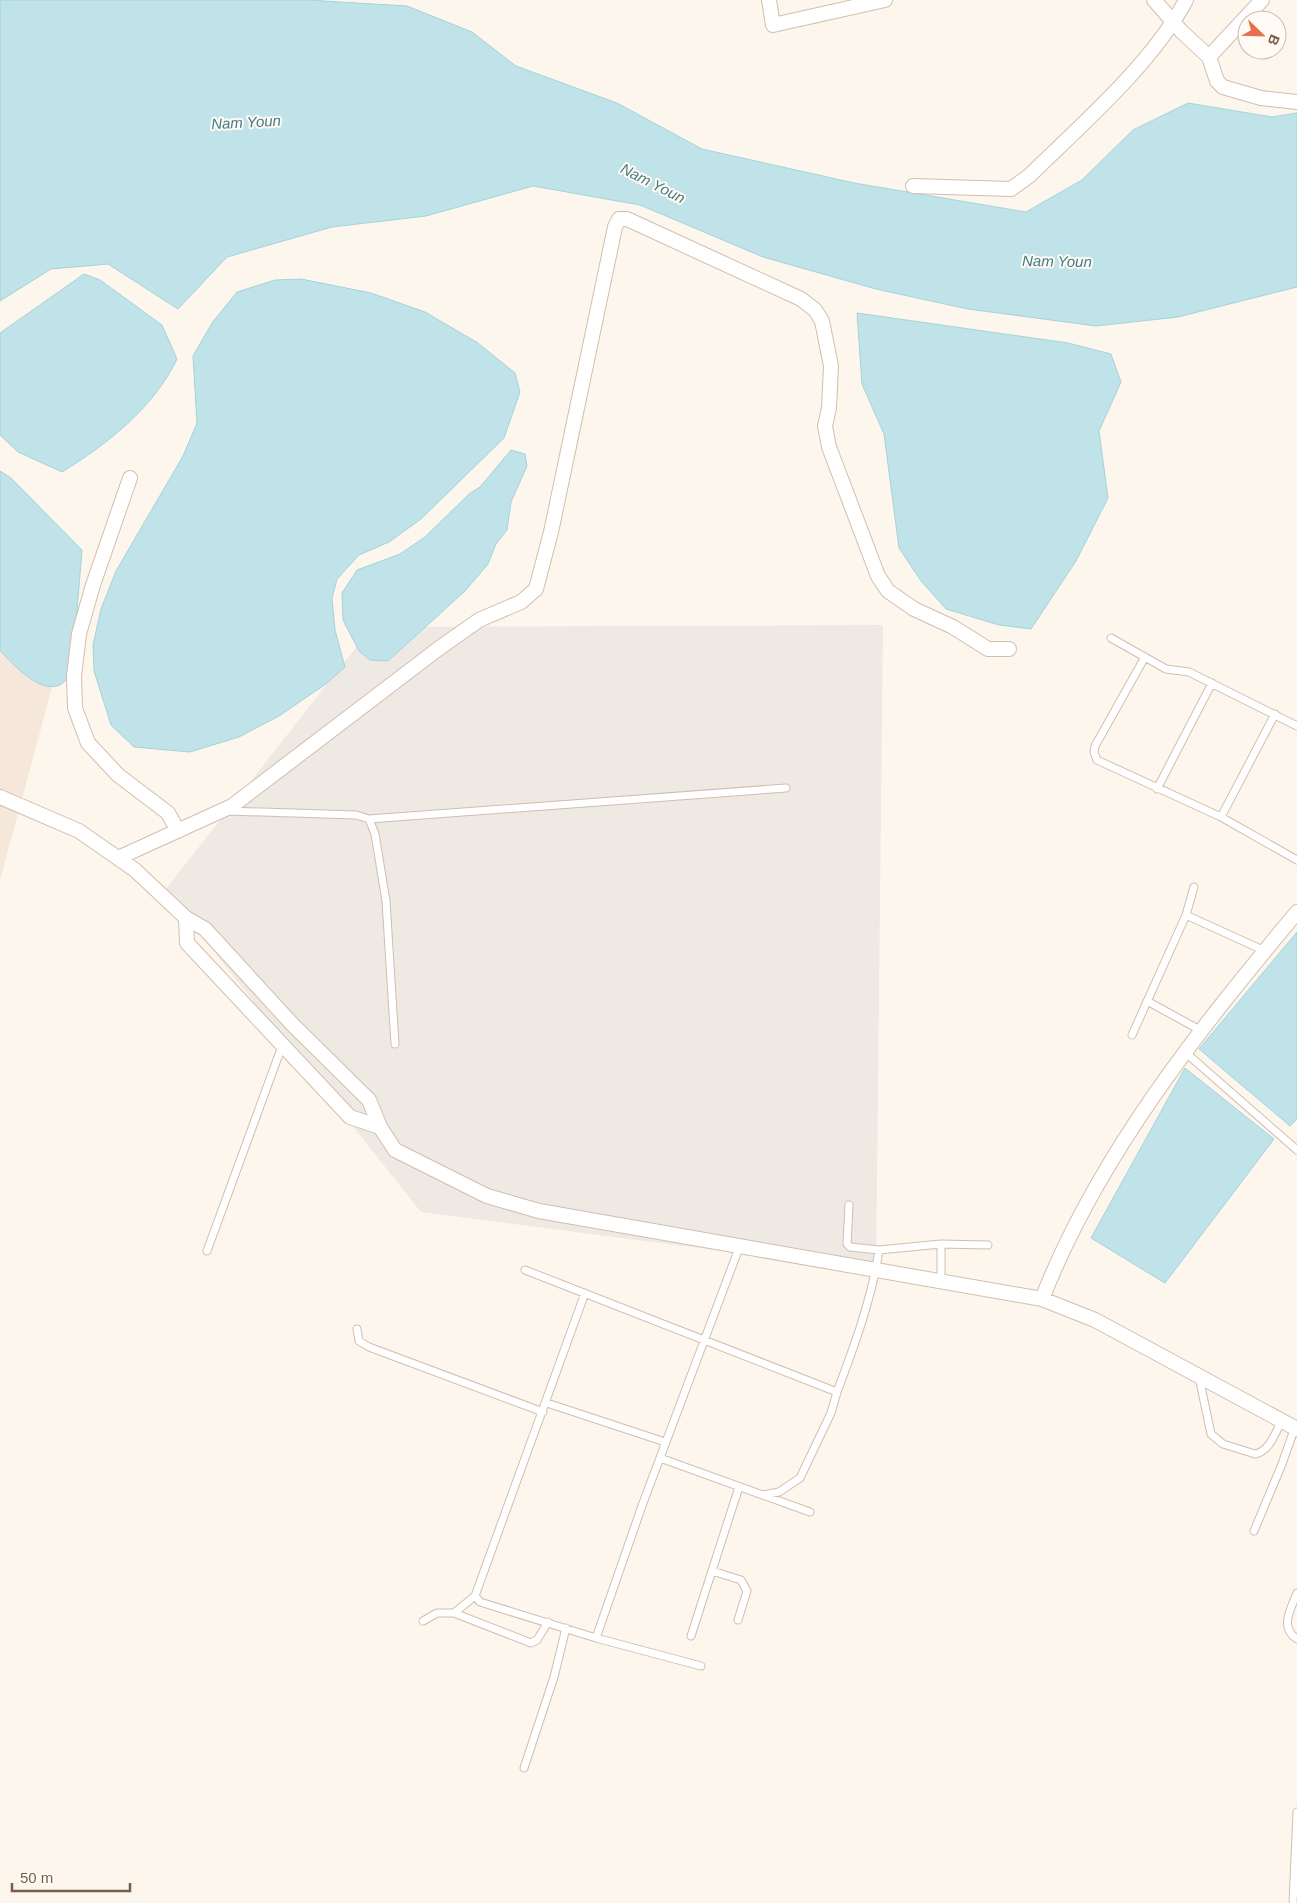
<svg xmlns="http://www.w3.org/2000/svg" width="1297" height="1903" font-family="Helvetica,sans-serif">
  <rect width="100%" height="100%" fill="#fdf6ec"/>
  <path fill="#f5e8da" d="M 0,597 L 64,643 L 0,880 Z"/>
  <path fill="#efe9e4" d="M 883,625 L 876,1271 L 421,1212 L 165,890 L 372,627 Z"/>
  <path fill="#bfe3e8" stroke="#a5d3da" d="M 0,0 L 308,0 L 407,6 L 472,32 L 516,66 L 617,103 L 702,149 L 854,183 L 1026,212 L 1082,180 L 1133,130 L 1188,103 L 1272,117 L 1297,113 L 1297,287 L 1178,317 L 1096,326 L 968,309 L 876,289 L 763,257 L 640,205 L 533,186 L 426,216 L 332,227 L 227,257 L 178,309 L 108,264 L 51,269 L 0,301 Z
    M 84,274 L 100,280 L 162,325 L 177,359 C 153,409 107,444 62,472 L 18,452 L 0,435 L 0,333 Z
    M 301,279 L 371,293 L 425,312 L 478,343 L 515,373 L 520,392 L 504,438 L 421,519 L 389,542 L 359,555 L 337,579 L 332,598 L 335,630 L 345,667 L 326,684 L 279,716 L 239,737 L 190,752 L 134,747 L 111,725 L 94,671 L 93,645 L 101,609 L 116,571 L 183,456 L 197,423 L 193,356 L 212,323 L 237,292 L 275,280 Z
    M 857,313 L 1068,343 L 1111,354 L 1121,382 L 1099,431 L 1108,498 L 1076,561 L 1031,629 L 999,625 L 946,609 L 921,581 L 899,548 L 884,434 L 862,384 Z
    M 511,450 L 525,454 L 527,466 L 511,502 L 507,530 L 496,544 L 488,564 L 465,591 L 388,661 L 370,660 L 359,651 L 343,620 L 342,593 L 357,570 L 400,554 L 425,537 L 469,494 L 480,487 Z
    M 0,471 L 11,478 L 82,550 L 72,671 C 55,709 15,668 0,650 Z
    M 1297,932 L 1297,1119 L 1290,1126 L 1199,1049 Z
    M 1185,1068 L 1274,1139 L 1165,1283 L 1091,1238 Z"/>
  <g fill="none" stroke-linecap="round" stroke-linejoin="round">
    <defs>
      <path id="service" d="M 1111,638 L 1166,669 L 1189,672 L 1297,726
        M 1145,657 L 1095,746 L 1094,752 L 1097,760 L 1221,817 L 1297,860
        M 1157,789 L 1212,683
        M 227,811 L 356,815 L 369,819 L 375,834 L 386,901 L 395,1044
        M 1221,817 L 1275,714
        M 369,819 L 786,788
        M 1186,915 L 1265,951
        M 1147,1001 L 1200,1030
        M 1132,1035 L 1186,915 L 1194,887
        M 1186,1053 L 1297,1150
        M 849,1205 L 847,1244 L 850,1247 L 879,1250 L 941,1244 L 988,1245
        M 941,1244 L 941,1282
        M 207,1251 L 282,1046
        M 525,1270 L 837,1392 L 831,1413 L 800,1478 L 779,1492 L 763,1495
        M 585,1293 L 475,1596 L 480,1602 L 596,1638 L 701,1666
        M 357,1329 L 359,1341 L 369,1347 L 543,1412
        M 1199,1377 L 1211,1434 L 1223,1444 L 1255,1454 C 1270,1451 1275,1433 1282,1420
        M 837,1392 C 854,1347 872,1298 879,1250
        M 547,1403 L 665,1442
        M 660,1458 L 810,1512
        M 1254,1531 L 1282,1464 L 1295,1427
        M 712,1571 L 741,1580 L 747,1591 L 738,1620
        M 1297,1593 C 1291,1608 1279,1628 1297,1639
        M 454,1613 L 531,1643 L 537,1640 L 548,1622
        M 423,1621 L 437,1613 L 454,1613 L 475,1596
        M 691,1636 L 739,1487
        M 596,1638 L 643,1503 L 739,1248
        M 524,1768 L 554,1677 L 566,1628
        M 1293,1903 L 1297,1812"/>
      <path id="minor" d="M 769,0 L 773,25 L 885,0
        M 1154,0 L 1181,31 L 1209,57 L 1217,81 L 1223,87 L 1261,98 L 1297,102
        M 1209,57 L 1262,0
        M 913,186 L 1011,189 L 1029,176 C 1081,125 1152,64 1186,0
        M 130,478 L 93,585 L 79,634 L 74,676 L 75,708 L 88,743 L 118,775 L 168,813 L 178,831
        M 0,797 L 79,831 L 135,870 L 186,918 L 205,929 L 292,1024 L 369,1100 L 380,1127 L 395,1150 L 487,1196 L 539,1211 L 1042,1299 L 1095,1320 L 1297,1429
        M 118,858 L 232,806 L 438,649 L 479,620 L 521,602 L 536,589 L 551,532 L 615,227 L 619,219 L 627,219 L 801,299 L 815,310 L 822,321 L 831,366 L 829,408 L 825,426 L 829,447 L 878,576 L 888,591 L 914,609 L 953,627 L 988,649 L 1009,649
        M 186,918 L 187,943 L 350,1117 L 380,1127
        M 1042,1299 C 1099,1154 1198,1031 1297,912"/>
    </defs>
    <use href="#service" stroke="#d1beb0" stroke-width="9"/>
    <use href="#minor" stroke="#d1beb0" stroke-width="16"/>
    <use href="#service" stroke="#fff" stroke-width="7"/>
    <use href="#minor" stroke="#fff" stroke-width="14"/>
  </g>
  <g text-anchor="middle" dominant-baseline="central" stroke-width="4" stroke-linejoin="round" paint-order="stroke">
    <g font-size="15" font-style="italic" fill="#437c86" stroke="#fffaf3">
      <text transform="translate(246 122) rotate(-3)">Nam Youn</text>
      <text transform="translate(653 183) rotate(27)">Nam Youn</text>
      <text transform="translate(1057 261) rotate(1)">Nam Youn</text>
    </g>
  </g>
  <g transform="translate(1262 35) rotate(113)"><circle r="24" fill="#fffaf3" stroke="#cabbb1"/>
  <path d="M0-4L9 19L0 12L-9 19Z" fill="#e76f51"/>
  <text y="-8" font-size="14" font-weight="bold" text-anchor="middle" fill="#7a5c4d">B</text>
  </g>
  <path d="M12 1883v8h118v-8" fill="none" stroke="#7a5c4d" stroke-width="2.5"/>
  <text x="20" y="1883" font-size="15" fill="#7a5c4d" stroke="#fffaf3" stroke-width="4" paint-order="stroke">50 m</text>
</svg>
